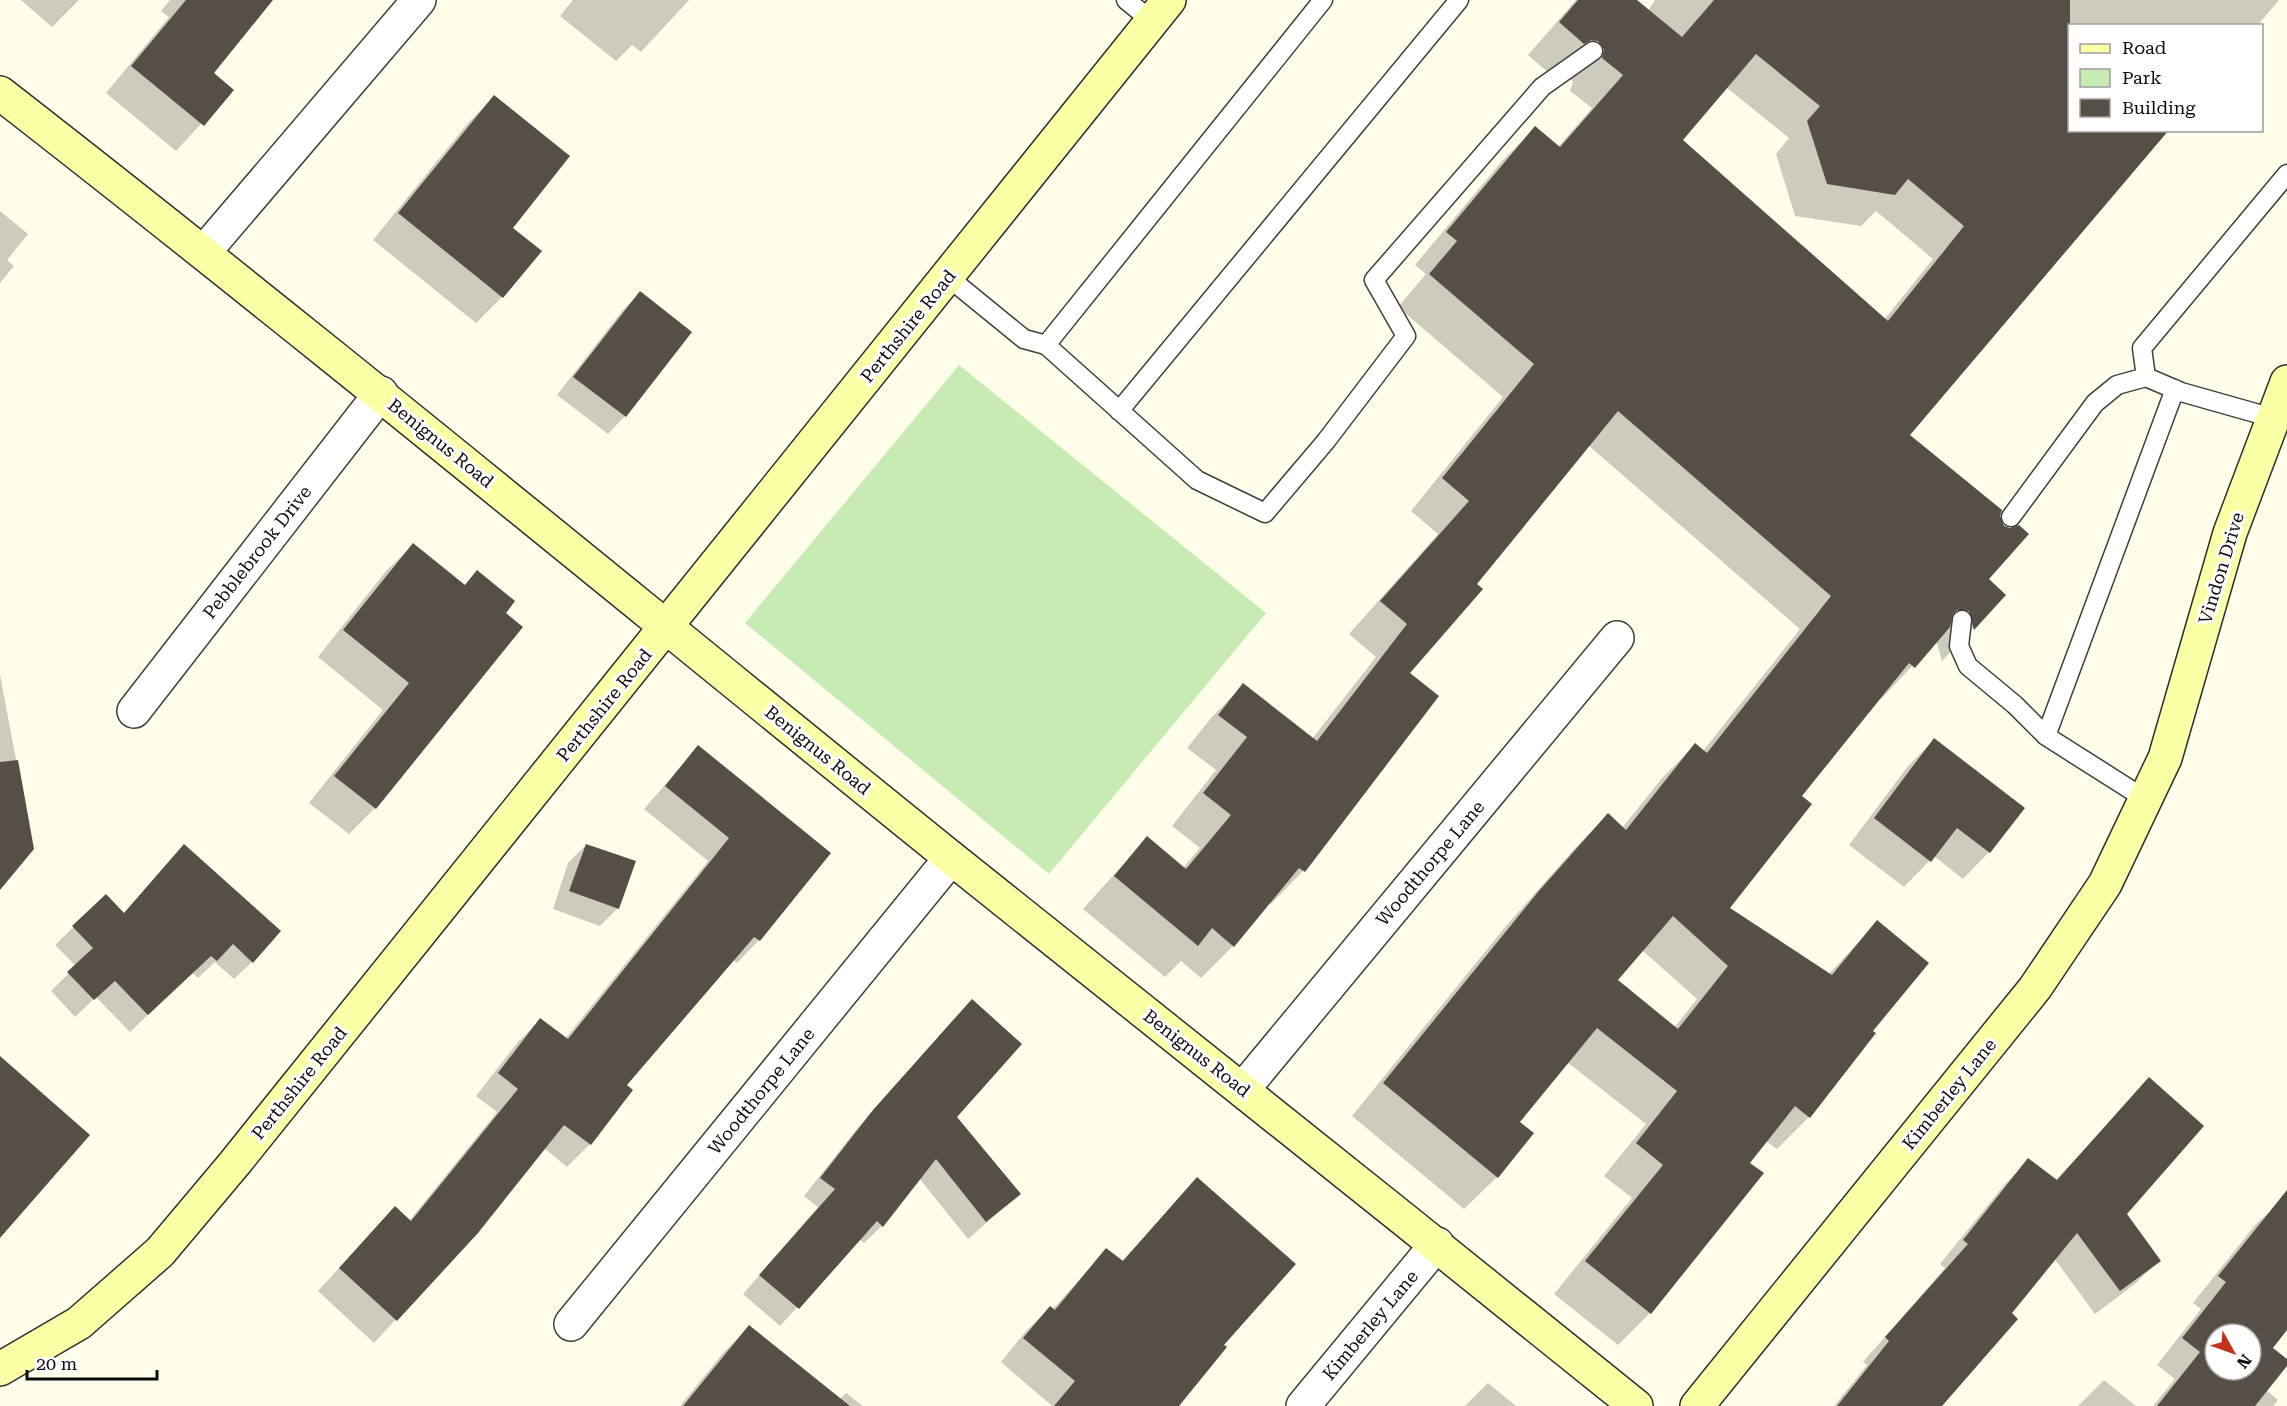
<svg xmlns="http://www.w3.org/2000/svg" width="2287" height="1406" font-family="'Roboto Serif',serif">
  <rect width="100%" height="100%" fill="#fffeeb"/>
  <path fill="#c7ebb3" d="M 959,365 L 1266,613 L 1049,874 L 745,623 Z"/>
  <path fill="#0003" fill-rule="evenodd" d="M 21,0 L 79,0 L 52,27 Z
    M 170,0 L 271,0 L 212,73 L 232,90 L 176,151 L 106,93 L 169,17 L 161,11 Z
    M 573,0 L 689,0 L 641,52 L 632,45 L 616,61 L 560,16 Z
    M 1576,0 L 1635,0 L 1648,11 L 1655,0 L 2279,0 L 2257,26 L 2070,26 L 1907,435 L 1986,580 L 2004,595 L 1942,661 L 1937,643 L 1934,643 L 1881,699 L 1879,697 L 1800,797 L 1727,908 L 1828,975 L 1877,922 L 1871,1031 L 1874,1034 L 1809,1117 L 1777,1149 L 1766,1141 L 1748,1163 L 1762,1174 L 1650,1313 L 1618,1345 L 1554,1294 L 1632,1198 L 1604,1176 L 1646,1124 L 1567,1062 L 1518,1122 L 1532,1134 L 1497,1177 L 1464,1209 L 1352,1116 L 1506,926 L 1576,847 L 1608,815 L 1622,828 L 1663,777 L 1695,745 L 1703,751 L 1800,629 L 1588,445 L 1475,584 L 1407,673 L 1437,697 L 1303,871 L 1271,904 L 1269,902 L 1233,946 L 1201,978 L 1181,961 L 1165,977 L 1083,909 L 1147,838 L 1183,868 L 1200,848 L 1172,826 L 1216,770 L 1187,748 L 1211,718 L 1243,685 L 1312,739 L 1376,657 L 1349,634 L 1438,534 L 1411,511 L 1503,397 L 1398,307 L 1426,274 L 1415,265 L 1503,160 L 1535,128 L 1558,147 L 1592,108 L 1570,91 L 1573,82 L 1566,73 L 1551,75 L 1528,55 ZM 1726,87 L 1789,138 L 1776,154 L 1795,216 L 1861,226 L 1876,211 L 1933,259 L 1884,320 L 1681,140 ZM 1642,950 L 1697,999 L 1674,1028 L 1616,980 Z
    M 494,97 L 511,228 L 502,297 L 476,323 L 373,240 L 468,123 Z
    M 0,211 L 28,234 L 7,260 L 14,266 L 0,283 Z
    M 640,293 L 625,416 L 608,434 L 557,395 L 622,311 Z
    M 413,545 L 464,586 L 477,572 L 375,808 L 349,834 L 309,803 L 383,710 L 318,657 L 386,571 Z
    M 0,675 L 33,849 L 0,885 Z
    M 1934,740 L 1989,852 L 1963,879 L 1934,856 L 1904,887 L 1849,845 L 1908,766 Z
    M 698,747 L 829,854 L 759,940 L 737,963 L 733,960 L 624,1085 L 631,1091 L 590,1144 L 567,1167 L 544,1148 L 477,1232 L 374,1343 L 318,1291 L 373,1231 L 409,1221 L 497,1112 L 476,1096 L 518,1042 L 540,1020 L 565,1039 L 708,861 L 644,809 Z
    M 586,845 L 618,908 L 600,926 L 553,909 L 568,863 Z
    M 184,846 L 252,962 L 234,979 L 215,962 L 198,978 L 192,972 L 130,1032 L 96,997 L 75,1017 L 51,991 L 76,966 L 55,945 L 106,896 L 123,914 Z
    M 954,1019 L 955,1117 L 1019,1194 L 968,1239 L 919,1178 L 882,1226 L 864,1243 L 859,1239 L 780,1326 L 743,1294 L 818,1207 L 804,1196 L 856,1130 Z
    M 2150,1079 L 2125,1214 L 2159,1260 L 2135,1284 L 2095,1314 L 2054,1258 L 1940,1406 L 1834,1406 L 1867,1365 L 1863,1362 L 1945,1268 L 1940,1264 L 2005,1184 L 2029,1160 L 2055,1181 Z
    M 1197,1179 L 1222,1345 L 1177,1406 L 1052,1406 L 1001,1362 L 1026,1331 L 1050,1308 L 1052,1310 L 1106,1250 L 1121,1262 Z
    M 2287,1196 L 2287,1328 L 2271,1348 L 2287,1361 L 2287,1364 L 2266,1390 L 2278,1400 L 2273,1406 L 2153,1406 L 2175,1379 L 2157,1365 L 2201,1309 L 2193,1303 L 2256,1224 ZM 2215,1334 L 2251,1334 L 2251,1370 L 2215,1370 Z
    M 749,1327 L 839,1400 L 846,1393 L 863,1406 L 680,1406 L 724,1352 Z
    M 2104,1380 L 2136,1406 L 2078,1406 Z
    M 1488,1383 L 1516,1406 L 1465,1406 Z"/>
  <path fill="#554f48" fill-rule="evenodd" d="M 186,0 L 273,0 L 214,73 L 234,90 L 204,126 L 131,66 Z
    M 1578,0 L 1637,0 L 1682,37 L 1714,0 L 2070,0 L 2070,130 L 2169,130 L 1910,435 L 2002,510 L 2000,516 L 2004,526 L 2010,528 L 2019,525 L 2029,534 L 1989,579 L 2006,595 L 1974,630 L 1969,611 L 1957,610 L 1953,614 L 1950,627 L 1915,668 L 1909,663 L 1802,796 L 1812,804 L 1730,908 L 1832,975 L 1877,920 L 1929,963 L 1873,1031 L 1876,1033 L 1810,1118 L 1795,1106 L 1750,1163 L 1764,1173 L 1651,1314 L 1585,1261 L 1663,1165 L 1636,1143 L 1677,1091 L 1597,1028 L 1520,1122 L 1534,1133 L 1498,1178 L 1383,1083 L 1538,892 L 1608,813 L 1626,830 L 1695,743 L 1707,753 L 1831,596 L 1618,411 L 1477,584 L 1483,589 L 1410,673 L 1439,696 L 1305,872 L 1299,868 L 1234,947 L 1212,928 L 1198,946 L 1114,876 L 1147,836 L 1186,869 L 1231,815 L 1203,793 L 1247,737 L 1218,715 L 1243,683 L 1317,741 L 1407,624 L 1380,601 L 1469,501 L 1442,478 L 1534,364 L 1429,274 L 1457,241 L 1446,232 L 1535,126 L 1560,147 L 1623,75 L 1602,58 L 1604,49 L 1598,41 L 1591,40 L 1584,44 L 1559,22 ZM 1756,54 L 1820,106 L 1807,121 L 1827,184 L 1895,195 L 1908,179 L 1964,226 L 1888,321 L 1683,140 ZM 1673,916 L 1728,966 L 1678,1029 L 1618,980 Z
    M 494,95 L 570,156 L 513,228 L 542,251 L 503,298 L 398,213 Z
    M 640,291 L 692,332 L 626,417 L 573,377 Z
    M 413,543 L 465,585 L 477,570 L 515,601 L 506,613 L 523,627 L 376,809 L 334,776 L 409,683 L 343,630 Z
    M 1934,738 L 2025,808 L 1990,853 L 1957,828 L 1931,862 L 1874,818 Z
    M 698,745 L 831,853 L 760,941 L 754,937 L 627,1085 L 633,1090 L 591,1145 L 564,1125 L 478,1233 L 397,1321 L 339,1268 L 395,1206 L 411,1221 L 518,1089 L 498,1073 L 540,1018 L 568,1039 L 729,838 L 665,786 Z
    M 18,760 L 34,849 L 0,890 L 0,762 Z
    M 184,844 L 281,931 L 253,963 L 233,944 L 217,961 L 211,956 L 148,1015 L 115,981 L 94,1000 L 67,972 L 93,948 L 72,926 L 106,894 L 124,913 Z
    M 586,844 L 636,861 L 619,909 L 569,891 Z
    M 972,999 L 1022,1044 L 957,1117 L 1021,1194 L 986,1222 L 936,1159 L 883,1227 L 877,1221 L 799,1309 L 759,1275 L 835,1189 L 820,1178 L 873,1110 Z
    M 0,1056 L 90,1135 L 0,1238 Z
    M 2149,1077 L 2204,1126 L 2127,1214 L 2161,1261 L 2120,1291 L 2077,1233 L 2012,1313 L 2018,1319 L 1942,1406 L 1837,1406 L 1889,1341 L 1885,1337 L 1968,1244 L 1963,1240 L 2028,1158 L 2057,1180 Z
    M 1197,1177 L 1296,1264 L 1224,1345 L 1227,1347 L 1179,1406 L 1054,1406 L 1075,1381 L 1023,1338 L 1050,1306 L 1055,1310 L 1106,1248 L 1123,1261 Z
    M 2287,1190 L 2287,1330 L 2273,1348 L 2287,1359 L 2287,1366 L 2255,1406 L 2157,1406 L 2200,1352 L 2182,1338 L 2226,1282 L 2218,1276 ZM 2215,1334 L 2251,1334 L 2251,1370 L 2215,1370 Z
    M 749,1325 L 850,1406 L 683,1406 Z"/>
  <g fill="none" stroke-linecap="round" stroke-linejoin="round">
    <defs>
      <path id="lane" d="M 1126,0 L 1152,21
        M 948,277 L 1024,339 L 1046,345 L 1197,480 L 1265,513 L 1326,441 L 1406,336 L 1374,280 L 1542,87 L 1593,51
        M 1046,345 L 1323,0
        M 1119,411 L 1459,0
        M 2273,418 L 2181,392 L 2146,377 L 2142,348 L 2287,174
        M 2011,517 L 2095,403 L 2117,385 L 2146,377
        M 1962,620 L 1959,646 L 1968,666 L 2015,705 L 2046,736 L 2131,790 L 2146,797
        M 2046,736 L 2175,389"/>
      <path id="street" d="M 204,252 L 419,0
        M 134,711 L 381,393
        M 1243,1089 L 1617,638
        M 571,1324 L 951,858
        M 1303,1406 L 1437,1244"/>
      <path id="secondary" d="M 0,93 C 319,341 630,599 945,853 C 1174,1038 1407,1220 1636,1406
        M 0,1369 L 79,1323 L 160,1252 L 234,1164 L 1169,0
        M 1697,1406 L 2035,988 L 2105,884 L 2165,758 L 2230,533 L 2287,382"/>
    </defs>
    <use href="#lane" stroke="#3f3f3f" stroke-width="21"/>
    <use href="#street" stroke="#3f3f3f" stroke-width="36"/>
    <use href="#secondary" stroke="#2e2e2e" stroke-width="36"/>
    <use href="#lane" stroke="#fff" stroke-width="18"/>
    <use href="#street" stroke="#fff" stroke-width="33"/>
    <use href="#secondary" stroke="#fbffa6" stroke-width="33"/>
  </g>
  <g text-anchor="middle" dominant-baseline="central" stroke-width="6" stroke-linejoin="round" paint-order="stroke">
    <g font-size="18" fill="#0c0c0c" stroke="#fff">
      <text transform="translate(908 326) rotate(-51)">Perthshire Road</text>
      <text transform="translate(441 443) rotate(39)">Benignus Road</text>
      <text transform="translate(257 552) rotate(-52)">Pebblebrook Drive</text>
      <text transform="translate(2221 568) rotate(-73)">Vindon Drive</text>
      <text transform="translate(604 705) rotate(-51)">Perthshire Road</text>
      <text transform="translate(818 750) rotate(39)">Benignus Road</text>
      <text transform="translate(1430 863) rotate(-50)">Woodthorpe Lane</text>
      <text transform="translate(1197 1053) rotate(38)">Benignus Road</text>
      <text transform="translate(299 1083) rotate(-51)">Perthshire Road</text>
      <text transform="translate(761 1091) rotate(-51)">Woodthorpe Lane</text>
      <text transform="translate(1949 1094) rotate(-51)">Kimberley Lane</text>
      <text transform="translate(1370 1325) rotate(-50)">Kimberley Lane</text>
    </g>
  </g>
  <rect x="2068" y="24" width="195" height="108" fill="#ffffff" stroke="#9e9e9e" stroke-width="1.5"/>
  <rect x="2080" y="44" width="30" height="9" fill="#fbffa6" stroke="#9e9e9e" stroke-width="1.5"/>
  <text x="2122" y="54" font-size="18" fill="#0c0c0c">Road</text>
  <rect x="2080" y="69" width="30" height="18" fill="#c7ebb3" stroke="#9e9e9e" stroke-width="1.5"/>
  <text x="2122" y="84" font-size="18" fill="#0c0c0c">Park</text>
  <rect x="2080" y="99" width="30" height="18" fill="#554f48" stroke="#9e9e9e" stroke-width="1.5"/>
  <text x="2122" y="114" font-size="18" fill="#0c0c0c">Building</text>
  <g transform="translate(2233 1352) rotate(130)"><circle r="28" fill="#ffffff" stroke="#9e9e9e" stroke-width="1.5"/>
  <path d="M0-4.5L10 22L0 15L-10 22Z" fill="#c2301e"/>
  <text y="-9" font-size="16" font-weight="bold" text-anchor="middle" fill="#0c0c0c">N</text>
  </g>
  <path d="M27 1370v9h130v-9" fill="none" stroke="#0c0c0c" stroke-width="3"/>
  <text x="36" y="1370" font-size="18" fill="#0c0c0c" stroke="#ffffff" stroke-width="4.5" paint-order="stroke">20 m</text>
</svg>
